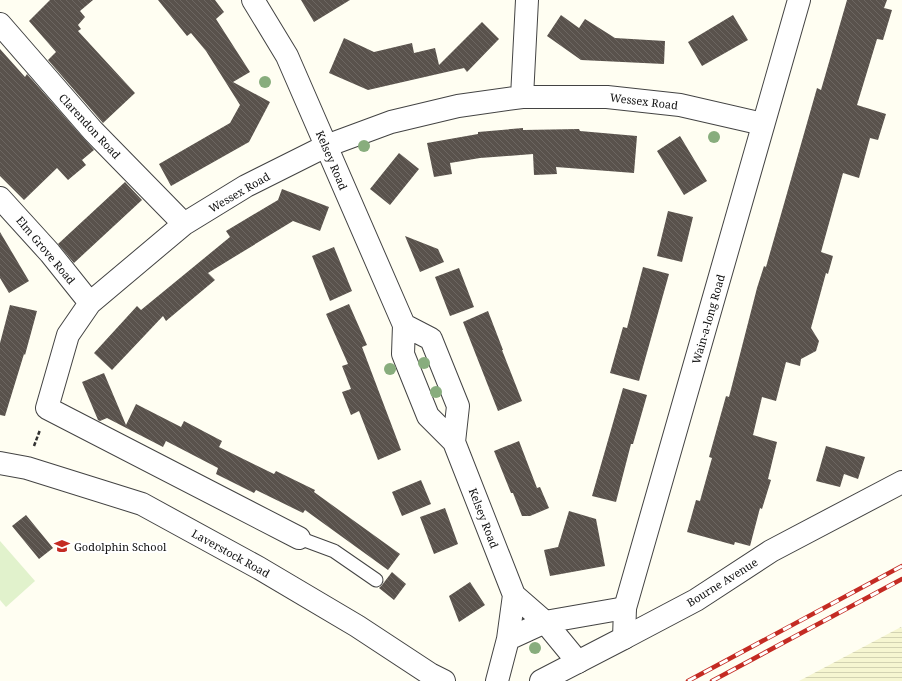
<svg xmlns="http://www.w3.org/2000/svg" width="902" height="681" font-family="'Noto Serif',serif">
  <defs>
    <pattern id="farmland-rules" width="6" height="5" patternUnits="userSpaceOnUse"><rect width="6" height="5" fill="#f6f6d1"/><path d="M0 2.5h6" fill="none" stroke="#d2d2b2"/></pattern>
    <pattern id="building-back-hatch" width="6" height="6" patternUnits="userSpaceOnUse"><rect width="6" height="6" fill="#59524c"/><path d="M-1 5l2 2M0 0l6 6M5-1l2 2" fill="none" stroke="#6c6661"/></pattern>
  </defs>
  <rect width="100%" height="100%" fill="#fffef2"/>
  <path fill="url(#farmland-rules)" d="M 901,627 L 902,629 L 902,681 L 799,681 Z"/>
  <path fill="#e1f2cc" d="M 0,541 L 35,581 L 6,607 L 0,600 Z"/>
  <path fill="url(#building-back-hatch)" d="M 50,0 L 93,0 L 80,11 L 85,17 L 78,25 L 81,29 L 78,31 L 135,93 L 103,123 L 48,60 L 56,52 L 29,21 Z
    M 158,0 L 215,0 L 224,12 L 216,19 L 250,72 L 233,82 L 270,102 L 249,142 L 171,186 L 159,164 L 230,123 L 240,105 L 206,51 L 191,33 L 187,36 Z
    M 301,0 L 350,0 L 314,22 Z
    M 847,0 L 887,0 L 884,8 L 892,10 L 883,40 L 877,39 L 857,105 L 886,114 L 878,140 L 870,138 L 859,178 L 843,173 L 821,252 L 833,256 L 828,274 L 826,273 L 811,328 L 819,341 L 816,351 L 801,359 L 800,366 L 786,362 L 776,401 L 762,397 L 753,435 L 777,442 L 768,479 L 771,480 L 762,509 L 760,508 L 750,546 L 735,542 L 734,545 L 687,532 L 696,500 L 700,501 L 712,458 L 709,457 L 726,396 L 729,397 L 757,288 L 764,266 L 766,267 L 817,88 L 821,90 Z
    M 561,15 L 579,28 L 585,19 L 615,38 L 665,41 L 664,64 L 581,60 L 547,36 Z
    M 733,15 L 748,40 L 702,66 L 688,42 Z
    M 482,22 L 499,39 L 467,72 L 464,68 L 368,90 L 329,73 L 344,38 L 374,52 L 412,43 L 414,53 L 435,48 L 439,65 Z
    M 0,49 L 25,77 L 27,74 L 94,150 L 82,160 L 86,165 L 68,180 L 57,168 L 24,200 L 0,176 Z
    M 523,128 L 523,130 L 579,129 L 580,131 L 637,136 L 634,173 L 556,167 L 557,174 L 534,175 L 533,154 L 480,158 L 450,163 L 452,174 L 434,177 L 427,143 L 478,134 L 478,132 Z
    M 680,136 L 707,181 L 684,195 L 657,151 Z
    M 399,153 L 419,169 L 390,205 L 370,189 Z
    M 125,182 L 142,200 L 74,263 L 58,244 Z
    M 282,189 L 329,207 L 320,231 L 293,221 L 208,273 L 215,280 L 166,321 L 163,316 L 112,370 L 94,353 L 137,306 L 141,310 L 230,237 L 226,231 L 278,200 Z
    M 668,211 L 693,217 L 682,262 L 657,256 Z
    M 0,232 L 29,281 L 9,293 L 0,278 Z
    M 405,236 L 438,249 L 444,262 L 420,272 Z
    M 334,247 L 352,291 L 330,301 L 312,256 Z
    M 643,267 L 669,274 L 639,381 L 610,373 L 623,327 L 627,328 Z
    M 459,268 L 474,307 L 450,316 L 435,277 Z
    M 349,304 L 367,345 L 362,347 L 401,450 L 378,460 L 359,411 L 351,415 L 342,392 L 351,389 L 342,366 L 348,364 L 326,314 Z
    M 10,305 L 37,311 L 25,355 L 24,354 L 5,416 L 0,415 L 0,343 Z
    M 488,311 L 503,350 L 502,350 L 522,401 L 498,411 L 463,322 Z
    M 104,373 L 126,425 L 136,404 L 181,427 L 184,421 L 222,441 L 219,447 L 274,474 L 276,471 L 315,490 L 314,492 L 400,554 L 388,570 L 305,510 L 303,513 L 256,490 L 254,493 L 216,474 L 218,468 L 166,441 L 163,447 L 107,418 L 100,421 L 98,420 L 82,382 Z
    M 623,388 L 647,395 L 633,444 L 631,444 L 616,502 L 592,496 Z
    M 519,441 L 537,488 L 540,487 L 549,508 L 530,516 L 522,516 L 513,493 L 511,493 L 494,451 Z
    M 826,446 L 865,457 L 858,479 L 844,474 L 840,487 L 816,481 Z
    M 421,480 L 431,504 L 402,516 L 392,492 Z
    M 445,508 L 458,544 L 434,554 L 420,517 Z
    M 569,511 L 596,519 L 605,566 L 550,576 L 544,550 L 558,547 Z
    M 26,515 L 53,548 L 39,559 L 12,526 Z
    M 392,572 L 406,584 L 394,600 L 379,588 L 382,585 Z
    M 470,582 L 485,605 L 459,622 L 449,596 Z"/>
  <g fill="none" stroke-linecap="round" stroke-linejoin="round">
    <defs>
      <path id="service" d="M 299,538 L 334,551 L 376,580"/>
      <path id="minor" d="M 253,0 L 287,56 L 404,325 L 403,354 L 428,416 L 454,442 L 514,595 L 545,622 L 578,662
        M 0,24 L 93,131 L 184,224
        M 522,97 L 527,0
        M 0,198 L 50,253 L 90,303
        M 404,325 L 431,339 L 458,406 L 454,442
        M 299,538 L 47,408 L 68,335 L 90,303 L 184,224 L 246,186 L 326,146 L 391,122 L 458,106 L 522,97 L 607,97 L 680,105 L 763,124
        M 624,638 L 696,600 L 771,551 L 902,482
        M 508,639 L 545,622 L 625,608
        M 497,681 L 508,639 L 514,595"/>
      <path id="tertiary" d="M 0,463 L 27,468 L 142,504 L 259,568 L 357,626 L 430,674 L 444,681
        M 541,681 L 624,638 L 625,608 L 799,0"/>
    </defs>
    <use href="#service" stroke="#434343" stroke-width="15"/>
    <use href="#minor" stroke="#434343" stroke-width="24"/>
    <use href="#tertiary" stroke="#434343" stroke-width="24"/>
    <path stroke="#323232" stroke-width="2.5" stroke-dasharray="4 2" stroke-linecap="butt" d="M 34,446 L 40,430"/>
    <use href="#service" stroke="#fff" stroke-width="13"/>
    <use href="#minor" stroke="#fff" stroke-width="22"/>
    <use href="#tertiary" stroke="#fff" stroke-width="22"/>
    <defs>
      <path id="rail" d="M 688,681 L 902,566
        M 712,681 L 902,579"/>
    </defs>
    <use href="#rail" stroke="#c42b23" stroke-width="4.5"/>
    <use href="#rail" stroke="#fff" stroke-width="3" stroke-dasharray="9" stroke-linecap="butt"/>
  </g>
  <g fill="#88ad7d">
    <circle cx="265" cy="82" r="6"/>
    <circle cx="714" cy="137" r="6"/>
    <circle cx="364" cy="146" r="6"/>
    <circle cx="424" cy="363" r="6"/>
    <circle cx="390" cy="369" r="6"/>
    <circle cx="436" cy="392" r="6"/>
    <circle cx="535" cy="648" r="6"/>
  </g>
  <defs>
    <symbol id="school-bare" viewBox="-9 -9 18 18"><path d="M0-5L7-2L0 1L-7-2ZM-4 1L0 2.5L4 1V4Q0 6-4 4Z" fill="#c42b23" stroke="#fff" stroke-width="2.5" paint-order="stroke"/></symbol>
  </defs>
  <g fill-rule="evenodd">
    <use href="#school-bare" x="51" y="535" width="22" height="22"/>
  </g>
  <g text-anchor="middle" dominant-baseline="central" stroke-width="4" stroke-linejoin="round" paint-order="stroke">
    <g font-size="11" fill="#101010" stroke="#fff">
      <text transform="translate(644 101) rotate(7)">Wessex Road</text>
      <text transform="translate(90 126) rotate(47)">Clarendon Road</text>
      <text transform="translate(332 160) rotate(67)">Kelsey Road</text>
      <text transform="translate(239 192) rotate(-30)">Wessex Road</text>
      <text transform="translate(46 250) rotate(50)">Elm Grove Road</text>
      <text transform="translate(708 319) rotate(-74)">Wain-a-long Road</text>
      <text transform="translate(484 518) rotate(69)">Kelsey Road</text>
      <text transform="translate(231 553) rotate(29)">Laverstock Road</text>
      <text transform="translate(722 582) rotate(-32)">Bourne Avenue</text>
    </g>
    <g font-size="11" fill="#101010" stroke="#fff" text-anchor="start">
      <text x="74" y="546">Godolphin School</text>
    </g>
  </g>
</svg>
